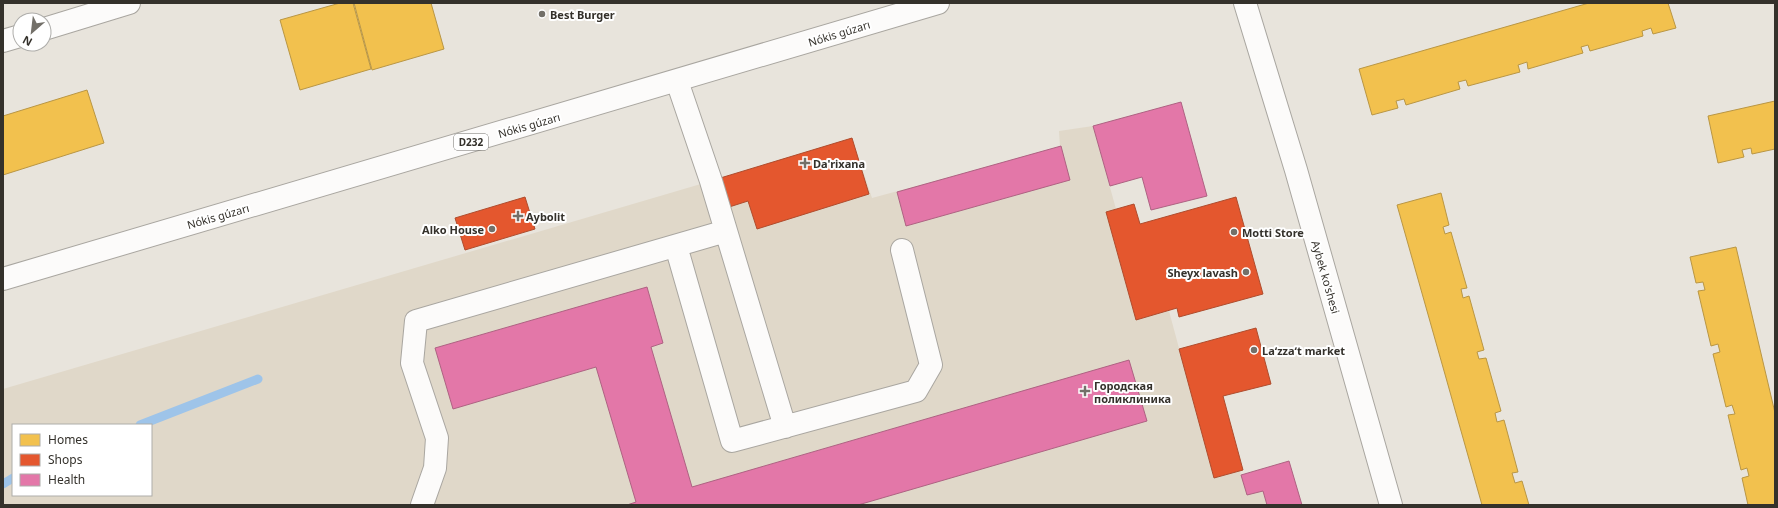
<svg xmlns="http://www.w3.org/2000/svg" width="1778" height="508" font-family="'Noto Sans',sans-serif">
  <rect width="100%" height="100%" fill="#e8e4dc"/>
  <path fill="#e0d8c9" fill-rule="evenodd" d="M 1093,126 L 1116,209 L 1106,212 L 1136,320 L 1169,311 L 1214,478 L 1240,471 L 1247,495 L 1263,491 L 1267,505 L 3,505 L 3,389 L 711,181 L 852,138 L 872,198 L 1060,147 L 1059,131 ZM 13,425 L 151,425 L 151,495 L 13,495 Z"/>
  <path fill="#f2c14e" stroke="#b99644" d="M 340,3 L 353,3 L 371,69 L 300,90 L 280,20 Z
    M 354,3 L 431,3 L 444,49 L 372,70 Z
    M 1589,3 L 1668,3 L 1676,28 L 1653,34 L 1651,28 L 1642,31 L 1643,36 L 1590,51 L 1588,45 L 1581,47 L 1583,53 L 1528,69 L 1527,62 L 1518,65 L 1520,72 L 1468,86 L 1466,80 L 1458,82 L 1460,89 L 1406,105 L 1404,99 L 1396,101 L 1398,108 L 1372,115 L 1359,69 Z
    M 87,90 L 104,143 L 3,175 L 3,116 Z
    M 1775,101 L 1775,149 L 1752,154 L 1751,148 L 1742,150 L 1744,157 L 1718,163 L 1708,116 Z
    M 1441,193 L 1449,225 L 1443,227 L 1445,234 L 1451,232 L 1467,288 L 1461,289 L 1463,298 L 1469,296 L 1484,350 L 1477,352 L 1479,359 L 1486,358 L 1501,411 L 1495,413 L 1497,422 L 1504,420 L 1518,472 L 1512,473 L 1515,483 L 1522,481 L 1529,505 L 1482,505 L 1397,205 Z
    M 1736,247 L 1775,413 L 1775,505 L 1748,505 L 1742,478 L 1749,476 L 1747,468 L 1741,470 L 1728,415 L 1735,414 L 1732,405 L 1726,407 L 1713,354 L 1720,352 L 1718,344 L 1711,346 L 1698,291 L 1705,290 L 1703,282 L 1696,283 L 1690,257 Z"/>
  <path fill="#e4572e" stroke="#af4c2d" d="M 852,138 L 869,194 L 757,229 L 748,201 L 726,208 L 717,179 Z
    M 525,197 L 535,229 L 465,250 L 455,218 Z
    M 1236,197 L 1263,294 L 1179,317 L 1177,308 L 1136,320 L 1106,212 L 1134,204 L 1140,224 Z
    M 1256,328 L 1271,384 L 1223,396 L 1243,470 L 1214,478 L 1179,349 Z"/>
  <path fill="#e377a8" stroke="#ae6282" d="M 1181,102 L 1207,196 L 1151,210 L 1142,177 L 1110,186 L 1093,126 Z
    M 1061,146 L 1070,180 L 906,226 L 897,192 Z
    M 647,287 L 663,343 L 651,347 L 692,487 L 1129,360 L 1147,421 L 858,505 L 627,505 L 636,502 L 596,367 L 453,409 L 435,348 Z
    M 1289,461 L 1302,505 L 1267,505 L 1263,491 L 1247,495 L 1241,475 Z"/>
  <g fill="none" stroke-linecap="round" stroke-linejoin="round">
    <path stroke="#9ec4e9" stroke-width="9" d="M 140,425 L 258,379
      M 3,484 L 13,478"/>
    <defs>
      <path id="minor" d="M 1245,3 L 1296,170 L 1391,505
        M 44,29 L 129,3
        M 3,41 L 20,36
        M 677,81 L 711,181 L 785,427
        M 676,246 L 732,441 L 916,391 L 931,365 L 902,250
        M 422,505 L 435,468 L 437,438 L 412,363 L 416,321 L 726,231"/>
      <path id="major" d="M 3,279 L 938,3"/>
    </defs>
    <use href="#minor" stroke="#a9a6a0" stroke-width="24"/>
    <use href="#major" stroke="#a9a6a0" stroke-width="24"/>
    <use href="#minor" stroke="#fcfbfa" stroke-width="22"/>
    <use href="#major" stroke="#fcfbfa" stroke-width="22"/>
  </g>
  <g fill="#737069" stroke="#fff" stroke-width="1.5">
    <circle cx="542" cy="14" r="4"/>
    <path d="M803 157h4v4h4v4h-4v4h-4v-4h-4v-4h4z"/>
    <path d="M516 210h4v4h4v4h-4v4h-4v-4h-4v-4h4z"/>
    <circle cx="492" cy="229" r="4"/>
    <circle cx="1234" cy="232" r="4"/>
    <circle cx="1246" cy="272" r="4"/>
    <circle cx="1254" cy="350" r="4"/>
    <path d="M1083 385h4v4h4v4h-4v4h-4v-4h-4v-4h4z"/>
  </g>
  <g text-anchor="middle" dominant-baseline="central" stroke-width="4" stroke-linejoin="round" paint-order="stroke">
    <rect fill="#fff" stroke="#716f6b" stroke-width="1" x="454" y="134" width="34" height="16" rx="3"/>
    <g font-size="10" font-weight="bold" fill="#34312b">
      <text x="471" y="142">D232</text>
    </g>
    <g font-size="11" font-weight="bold" fill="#34312b" stroke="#fff" text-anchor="start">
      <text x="550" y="14">Best Burger</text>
      <text x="813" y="163">Da'rixana</text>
      <text x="526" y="216">Aybolit</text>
      <text x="484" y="229" text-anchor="end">Alko House</text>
      <text x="1242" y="232">Motti Store</text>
      <text x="1238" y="272" text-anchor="end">Sheyx lavash</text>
      <text x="1262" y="350">Laʻzzaʻt market</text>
      <text x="1094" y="385">Городская<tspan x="1094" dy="13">поликлиника</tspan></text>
    </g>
    <g font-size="11" fill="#34312b" stroke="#fff">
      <text transform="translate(839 33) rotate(-17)">Nókis gúzarı</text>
      <text transform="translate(529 125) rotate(-16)">Nókis gúzarı</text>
      <text transform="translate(218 216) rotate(-16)">Nókis gúzarı</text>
      <text transform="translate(1326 277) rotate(74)">Aybek ko'shesi</text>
    </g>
  </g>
  <rect width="1778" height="508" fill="none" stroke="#34312b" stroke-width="8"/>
  <rect x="12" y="424" width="140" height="72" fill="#ffffff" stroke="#aeadaa"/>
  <rect x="20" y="434" width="20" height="12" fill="#f2c14e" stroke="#aeadaa"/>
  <text x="48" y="444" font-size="12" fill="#34312b">Homes</text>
  <rect x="20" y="454" width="20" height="12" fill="#e4572e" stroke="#aeadaa"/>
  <text x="48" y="464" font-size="12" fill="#34312b">Shops</text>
  <rect x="20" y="474" width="20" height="12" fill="#e377a8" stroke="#aeadaa"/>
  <text x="48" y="484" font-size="12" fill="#34312b">Health</text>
  <g transform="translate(32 32) rotate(208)"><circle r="19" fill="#ffffff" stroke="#aeadaa"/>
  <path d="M0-3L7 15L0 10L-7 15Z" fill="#737069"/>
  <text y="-6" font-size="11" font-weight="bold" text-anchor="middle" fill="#34312b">N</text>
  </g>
</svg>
